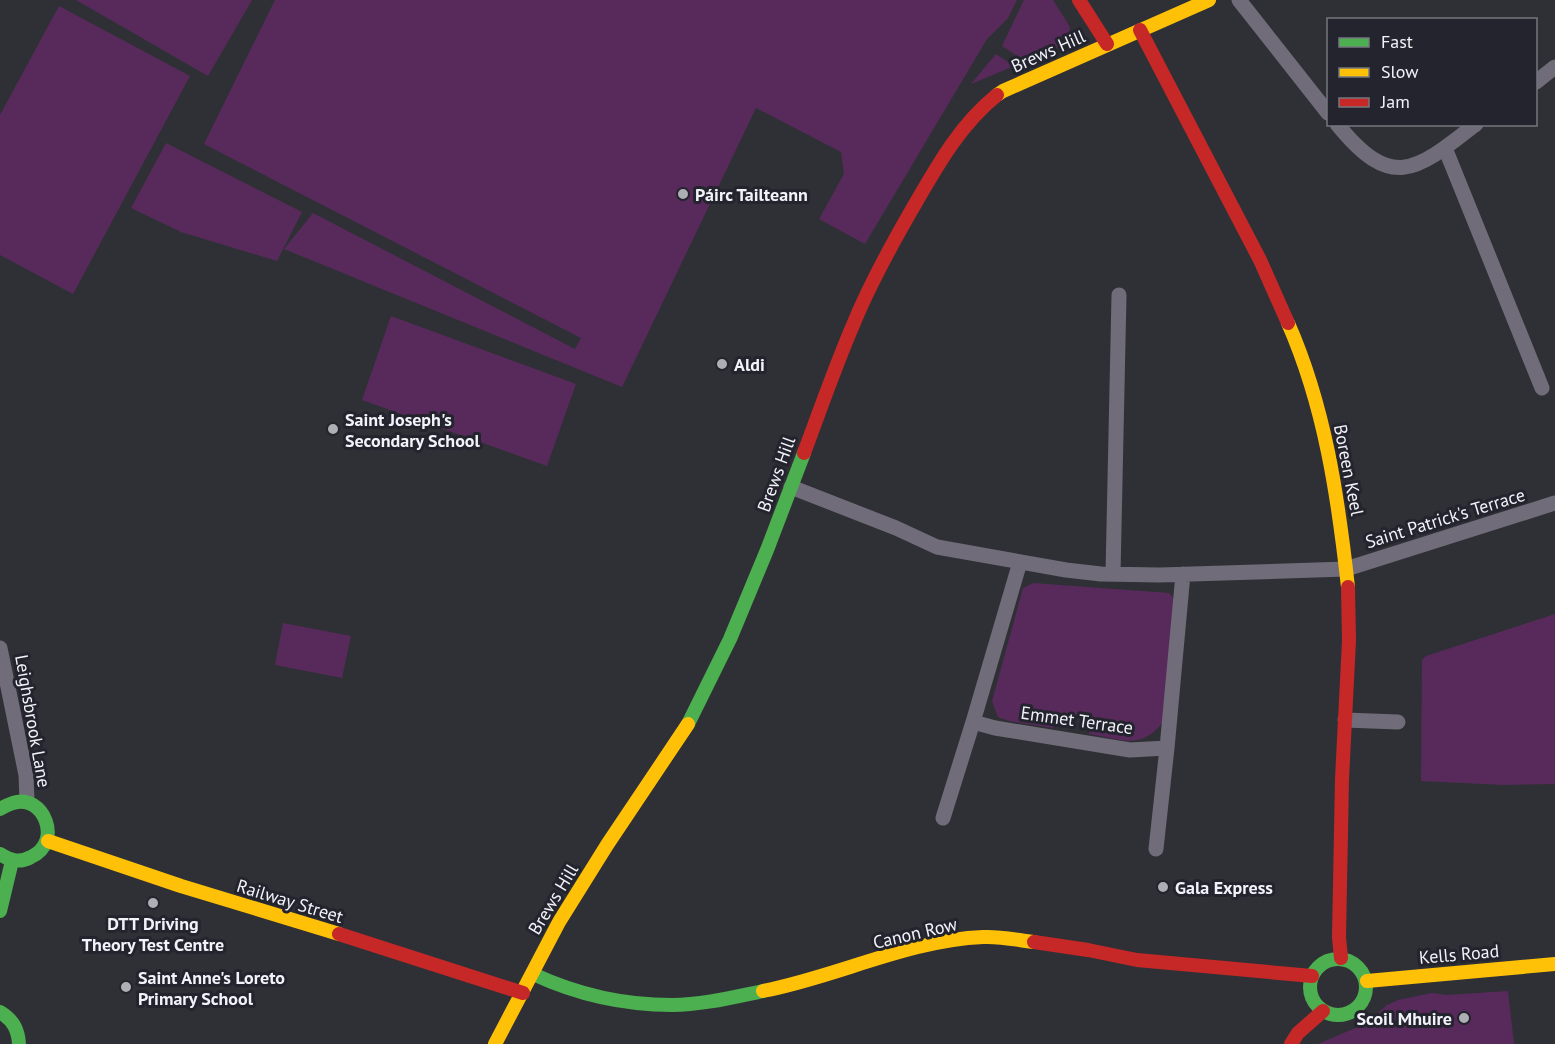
<svg xmlns="http://www.w3.org/2000/svg" width="1555" height="1044" font-family="'PT Sans',sans-serif">
  <rect width="100%" height="100%" fill="#2f3035"/>
  <path fill="#582a5b" d="M 76,0 L 252,0 L 208,76 Z
    M 275,0 L 1017,0 L 1008,18 L 987,39 L 865,244 L 819,219 L 844,174 L 841,152 L 756,108 L 622,387 L 284,249 L 313,213 L 575,349 L 581,338 L 204,144 Z
    M 1024,0 L 1053,0 L 1070,27 L 1068,42 L 1027,62 L 1002,46 Z
    M 59,6 L 190,76 L 73,294 L 0,255 L 0,115 Z
    M 996,54 L 1014,66 L 971,84 Z
    M 166,143 L 302,212 L 277,261 L 181,232 L 131,208 Z
    M 391,316 L 576,384 L 547,466 L 362,400 Z
    M 1033,583 L 1169,593 L 1174,599 L 1163,722 C 1141,751 1120,739 1089,734 L 1092,718 L 1056,712 L 1053,728 L 1009,721 L 998,717 L 992,701 L 1023,588 Z
    M 1555,614 L 1555,784 L 1504,785 L 1421,781 L 1422,660 L 1426,656 Z
    M 283,623 L 351,636 L 342,678 L 275,665 Z
    M 1508,991 L 1514,1044 L 1318,1044 L 1367,1023 L 1387,1005 L 1398,1000 L 1432,993 L 1448,995 Z"/>
  <g fill="none" stroke-linecap="round" stroke-linejoin="round">
    <path stroke="#706c79" stroke-width="15" d="M 1239,0 L 1328,113
      M 1536,82 L 1555,67
      M 1337,124 C 1392,192 1416,171 1476,124
      M 1445,148 L 1542,388
      M 791,487 L 896,528 L 937,547 L 1066,570 L 1101,574 L 1160,575 L 1346,569 L 1555,503
      M 1020,562 L 973,722 L 995,728 L 1130,750 L 1167,748 L 1183,574
      M 1113,574 L 1119,295
      M 0,648 L 26,775 L 27,802
      M 1345,720 L 1398,722
      M 943,818 L 973,722
      M 1156,849 L 1167,748"/>
    <path stroke="#4caf50" stroke-width="14" d="M 688,724 L 730,639 L 767,550 L 804,453
      M 0,809 C 4,807 9,804 13,803 C 43,793 64,842 31,857 C 20,863 11,861 0,854
      M 0,911 L 12,861
      M1310 987a28 28 0 1 1 56 0a28 28 0 1 1-56 0Z
      M 533,974 C 576,994 624,1005 672,1005 C 702,1005 734,997 763,991
      M 0,1012 C 13,1020 18,1029 19,1044"/>
    <path stroke="#ffc107" stroke-width="14" d="M 997,95 L 1003,91 L 1209,0
      M 1288,323 C 1325,407 1338,497 1348,587
      M 48,841 L 181,886 L 339,934
      M 1367,981 L 1555,964
      M 763,991 C 836,977 909,940 983,937 C 1000,936 1017,940 1034,942
      M 495,1044 L 559,922 L 607,845 L 688,724"/>
    <path stroke="#c62828" stroke-width="14" d="M 1079,0 L 1107,44
      M 1140,30 L 1260,260 L 1288,323
      M 804,453 C 820,410 835,367 853,325 C 871,281 894,240 918,199 C 940,161 962,123 997,95
      M 339,934 L 523,993
      M 1034,942 L 1088,950 L 1137,960 L 1312,976
      M 1341,958 L 1339,937 L 1342,779 L 1349,641 L 1348,587
      M 1291,1044 L 1298,1033 L 1323,1011"/>
  </g>
  <g fill="#aeafb4" stroke="#23242d" stroke-width="2">
    <circle cx="683" cy="194" r="6"/>
    <circle cx="722" cy="364" r="6"/>
    <circle cx="333" cy="429" r="6"/>
    <circle cx="1163" cy="887" r="6"/>
    <circle cx="153" cy="903" r="6"/>
    <circle cx="126" cy="987" r="6"/>
    <circle cx="1464" cy="1018" r="6"/>
  </g>
  <g text-anchor="middle" dominant-baseline="central" stroke-width="6" stroke-linejoin="round" paint-order="stroke">
    <g font-size="18" fill="#f2f3f9" stroke="#23242d">
      <text transform="translate(1048 51) rotate(-24)">Brews Hill</text>
      <text transform="translate(1349 470) rotate(79)">Boreen Keel</text>
      <text transform="translate(776 474) rotate(-70)">Brews Hill</text>
      <text transform="translate(1445 518) rotate(-17)">Saint Patrick's Terrace</text>
      <text transform="translate(1077 720) rotate(8)">Emmet Terrace</text>
      <text transform="translate(33 721) rotate(80)">Leighsbrook Lane</text>
      <text transform="translate(553 899) rotate(-59)">Brews Hill</text>
      <text transform="translate(290 901) rotate(17)">Railway Street</text>
      <text transform="translate(915 933) rotate(-13)">Canon Row</text>
      <text transform="translate(1459 954) rotate(-5)">Kells Road</text>
    </g>
    <g font-size="18" font-weight="bold" fill="#f2f3f9" stroke="#23242d" text-anchor="start">
      <text x="695" y="194">Páirc Tailteann</text>
      <text x="734" y="364">Aldi</text>
      <text x="345" y="419">Saint Joseph's<tspan x="345" dy="21">Secondary School</tspan></text>
      <text x="1175" y="887">Gala Express</text>
      <text x="153" y="923" text-anchor="middle">DTT Driving<tspan x="153" dy="21">Theory Test Centre</tspan></text>
      <text x="138" y="977">Saint Anne's Loreto<tspan x="138" dy="21">Primary School</tspan></text>
      <text x="1452" y="1018" text-anchor="end">Scoil Mhuire</text>
    </g>
  </g>
  <rect x="1327" y="18" width="210" height="108" fill="#23242d" stroke="#76777f" stroke-width="1.5"/>
  <rect x="1339" y="38" width="30" height="9" fill="#4caf50" stroke="#76777f" stroke-width="1.5"/>
  <text x="1381" y="48" font-size="18" fill="#f2f3f9">Fast</text>
  <rect x="1339" y="68" width="30" height="9" fill="#ffc107" stroke="#76777f" stroke-width="1.5"/>
  <text x="1381" y="78" font-size="18" fill="#f2f3f9">Slow</text>
  <rect x="1339" y="98" width="30" height="9" fill="#c62828" stroke="#76777f" stroke-width="1.5"/>
  <text x="1381" y="108" font-size="18" fill="#f2f3f9">Jam</text>
</svg>
